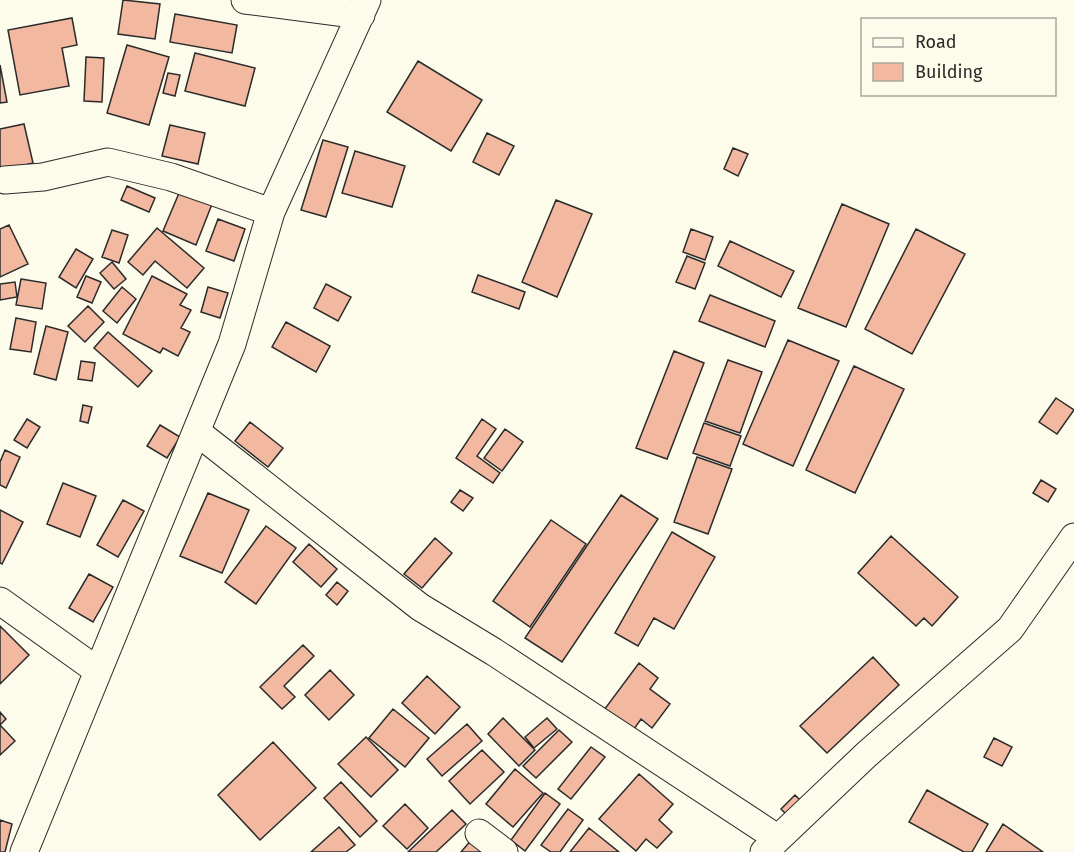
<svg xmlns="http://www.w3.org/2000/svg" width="1074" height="852" font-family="'Fira Sans',sans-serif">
  <rect width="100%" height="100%" fill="#fdfbea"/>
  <path fill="#f2b8a0" stroke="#2b2b2b" stroke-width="1.5" d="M 123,0 L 160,4 L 155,39 L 118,34 Z
    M 175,14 L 237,25 L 232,53 L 170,42 Z
    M 72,18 L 77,45 L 62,48 L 69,86 L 20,95 L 8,30 Z
    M 127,45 L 169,57 L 149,125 L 107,113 Z
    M 195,53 L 255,68 L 245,106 L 185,91 Z
    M 86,57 L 104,58 L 102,102 L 84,101 Z
    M 418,61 L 482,100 L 451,151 L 387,112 Z
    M 0,65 L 7,102 L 0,103 Z
    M 168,73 L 180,75 L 175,96 L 163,93 Z
    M 24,124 L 33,163 L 0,171 L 0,129 Z
    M 170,125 L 205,133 L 198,164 L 162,156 Z
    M 487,133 L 514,146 L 499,175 L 473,162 Z
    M 323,140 L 348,147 L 326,217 L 301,210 Z
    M 733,148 L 748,154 L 738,176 L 724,169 Z
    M 355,151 L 405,166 L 392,207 L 342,193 Z
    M 127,186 L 155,198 L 149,212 L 121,200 Z
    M 182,186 L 214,199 L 196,245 L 163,231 Z
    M 556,200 L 592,214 L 557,297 L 522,282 Z
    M 842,204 L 889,224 L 846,327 L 798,308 Z
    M 218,219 L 245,229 L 234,261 L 206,251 Z
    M 9,225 L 28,264 L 0,277 L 0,229 Z
    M 157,228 L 204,268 L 187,288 L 155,261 L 143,275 L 128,262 Z
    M 691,229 L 713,237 L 705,260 L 683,252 Z
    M 916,229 L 965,254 L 912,354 L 865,329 Z
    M 112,230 L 128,235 L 119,263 L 102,257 Z
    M 730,241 L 794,271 L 781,297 L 718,266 Z
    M 76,249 L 93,259 L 76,288 L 59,277 Z
    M 687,256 L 705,263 L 695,289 L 676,282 Z
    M 112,262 L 126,279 L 114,289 L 100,273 Z
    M 478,275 L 525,292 L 519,309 L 472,292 Z
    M 86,276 L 101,282 L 92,303 L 77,297 Z
    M 152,276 L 187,294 L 180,305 L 191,310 L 181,328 L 190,332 L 178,356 L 163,348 L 160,353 L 123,334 Z
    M 21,279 L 46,283 L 42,309 L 16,305 Z
    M 15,282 L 17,297 L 0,300 L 0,284 Z
    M 326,284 L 351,297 L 338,321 L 314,308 Z
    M 122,287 L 136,299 L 117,323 L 103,311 Z
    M 208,287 L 228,293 L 220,318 L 201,312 Z
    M 710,295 L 775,321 L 765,347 L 699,321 Z
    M 88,306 L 104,322 L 85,342 L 68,326 Z
    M 16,318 L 36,322 L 31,352 L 10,349 Z
    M 286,322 L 330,346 L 316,372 L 272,347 Z
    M 46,326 L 68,332 L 56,380 L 34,374 Z
    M 108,332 L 152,371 L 138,387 L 94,348 Z
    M 788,340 L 839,361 L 793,466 L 743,444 Z
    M 674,351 L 704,363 L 667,459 L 636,448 Z
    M 728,360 L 762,372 L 740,433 L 705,421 Z
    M 81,361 L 95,363 L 92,381 L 78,379 Z
    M 854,366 L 904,389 L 855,493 L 806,470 Z
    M 1056,398 L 1074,410 L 1057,434 L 1039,422 Z
    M 83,405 L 92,407 L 88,423 L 80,421 Z
    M 27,419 L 40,427 L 27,448 L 14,440 Z
    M 482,419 L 496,429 L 477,456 L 500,473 L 493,483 L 456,458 Z
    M 250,422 L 283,448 L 268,467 L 235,441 Z
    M 704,423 L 741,436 L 730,466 L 693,453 Z
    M 160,425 L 180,437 L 167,458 L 147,446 Z
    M 505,429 L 523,442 L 502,471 L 484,458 Z
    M 5,450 L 20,457 L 6,488 L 0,485 L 0,462 Z
    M 697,457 L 732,469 L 708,534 L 674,522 Z
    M 1041,480 L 1056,489 L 1048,502 L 1033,493 Z
    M 63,483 L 96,496 L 80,537 L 47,524 Z
    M 460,490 L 473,498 L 463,511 L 451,502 Z
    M 208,493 L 249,510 L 222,573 L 180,556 Z
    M 621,495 L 658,519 L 562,662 L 525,638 Z
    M 123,500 L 144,511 L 118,557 L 97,545 Z
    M 0,510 L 23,522 L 2,564 L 0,563 Z
    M 551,520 L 586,544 L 530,627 L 493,601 Z
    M 266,526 L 296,548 L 256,604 L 225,582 Z
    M 672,532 L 715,557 L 674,629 L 654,618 L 638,646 L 615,633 Z
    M 891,536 L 958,597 L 932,626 L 924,618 L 916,626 L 858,573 Z
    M 435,538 L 452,553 L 422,588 L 404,574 Z
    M 309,544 L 337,569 L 321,587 L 293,562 Z
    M 89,574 L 113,587 L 93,622 L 69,608 Z
    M 337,582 L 348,591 L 337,605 L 326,595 Z
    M 0,626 L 29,655 L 0,684 Z
    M 303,645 L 314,656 L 284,686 L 295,697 L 282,709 L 260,687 Z
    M 873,657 L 899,685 L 827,753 L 800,726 Z
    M 639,663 L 658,678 L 650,689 L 670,704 L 652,728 L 641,719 L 632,732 L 604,710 Z
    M 330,670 L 354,695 L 329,720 L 305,695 Z
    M 427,676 L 460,707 L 435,734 L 402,703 Z
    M 393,709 L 429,738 L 405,767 L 369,738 Z
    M 0,712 L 6,719 L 0,725 L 15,741 L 0,755 Z
    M 503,718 L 535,750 L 519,766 L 488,734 Z
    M 547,718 L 557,729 L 534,748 L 525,737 Z
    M 467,724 L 482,741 L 442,776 L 427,759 Z
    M 559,730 L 572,742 L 536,778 L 523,766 Z
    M 366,737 L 398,770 L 371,797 L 338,764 Z
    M 994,738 L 1012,747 L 1002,766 L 984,757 Z
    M 273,742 L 316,788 L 260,840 L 218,795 Z
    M 591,747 L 605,757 L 571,799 L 558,789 Z
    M 482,750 L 504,772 L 470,804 L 449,781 Z
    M 515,769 L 543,793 L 513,827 L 486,804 Z
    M 639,774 L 673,804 L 659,820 L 672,832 L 657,848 L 646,839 L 636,851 L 599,819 Z
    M 341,782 L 377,821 L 360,837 L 324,798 Z
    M 927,790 L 988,824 L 972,852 L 964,852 L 909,822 Z
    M 545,793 L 560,804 L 525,851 L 511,840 Z
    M 795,795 L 803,803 L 789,817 L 781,809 Z
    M 405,804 L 428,828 L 407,849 L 383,826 Z
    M 568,809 L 583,820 L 560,852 L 551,852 L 541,845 Z
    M 452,810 L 466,824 L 436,852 L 408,852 Z
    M 0,820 L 12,824 L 5,852 L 0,852 Z
    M 1003,824 L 1043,852 L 986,852 Z
    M 339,827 L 355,845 L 346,852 L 311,852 Z
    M 589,828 L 619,852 L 570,852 Z
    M 473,838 L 490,852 L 461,852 Z"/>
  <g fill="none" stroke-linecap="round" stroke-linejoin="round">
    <defs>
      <path id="minor" d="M 245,0 L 361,15
        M 5,180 L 43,177 L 108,162 L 171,177 L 271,212
        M 197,432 L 420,607 L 494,652 L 777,838
        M 0,601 L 98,671
        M 479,833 L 504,852
        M 24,852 L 232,344 L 271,212 L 367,0
        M 764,852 L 866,755 L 1010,629 L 1074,537"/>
    </defs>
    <use href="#minor" stroke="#2b2b2b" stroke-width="29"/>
    <use href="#minor" stroke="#fdfbea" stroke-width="27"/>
  </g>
  <rect x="861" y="18" width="195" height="78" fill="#fdfbea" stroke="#a9a89e" stroke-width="1.5"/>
  <rect x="873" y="38" width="30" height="9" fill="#fdfbea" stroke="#a9a89e" stroke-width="1.5"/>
  <text x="915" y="48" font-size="18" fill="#2b2b2b">Road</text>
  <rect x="873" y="63" width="30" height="18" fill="#f2b8a0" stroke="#a9a89e" stroke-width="1.5"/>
  <text x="915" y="78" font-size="18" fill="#2b2b2b">Building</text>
</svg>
